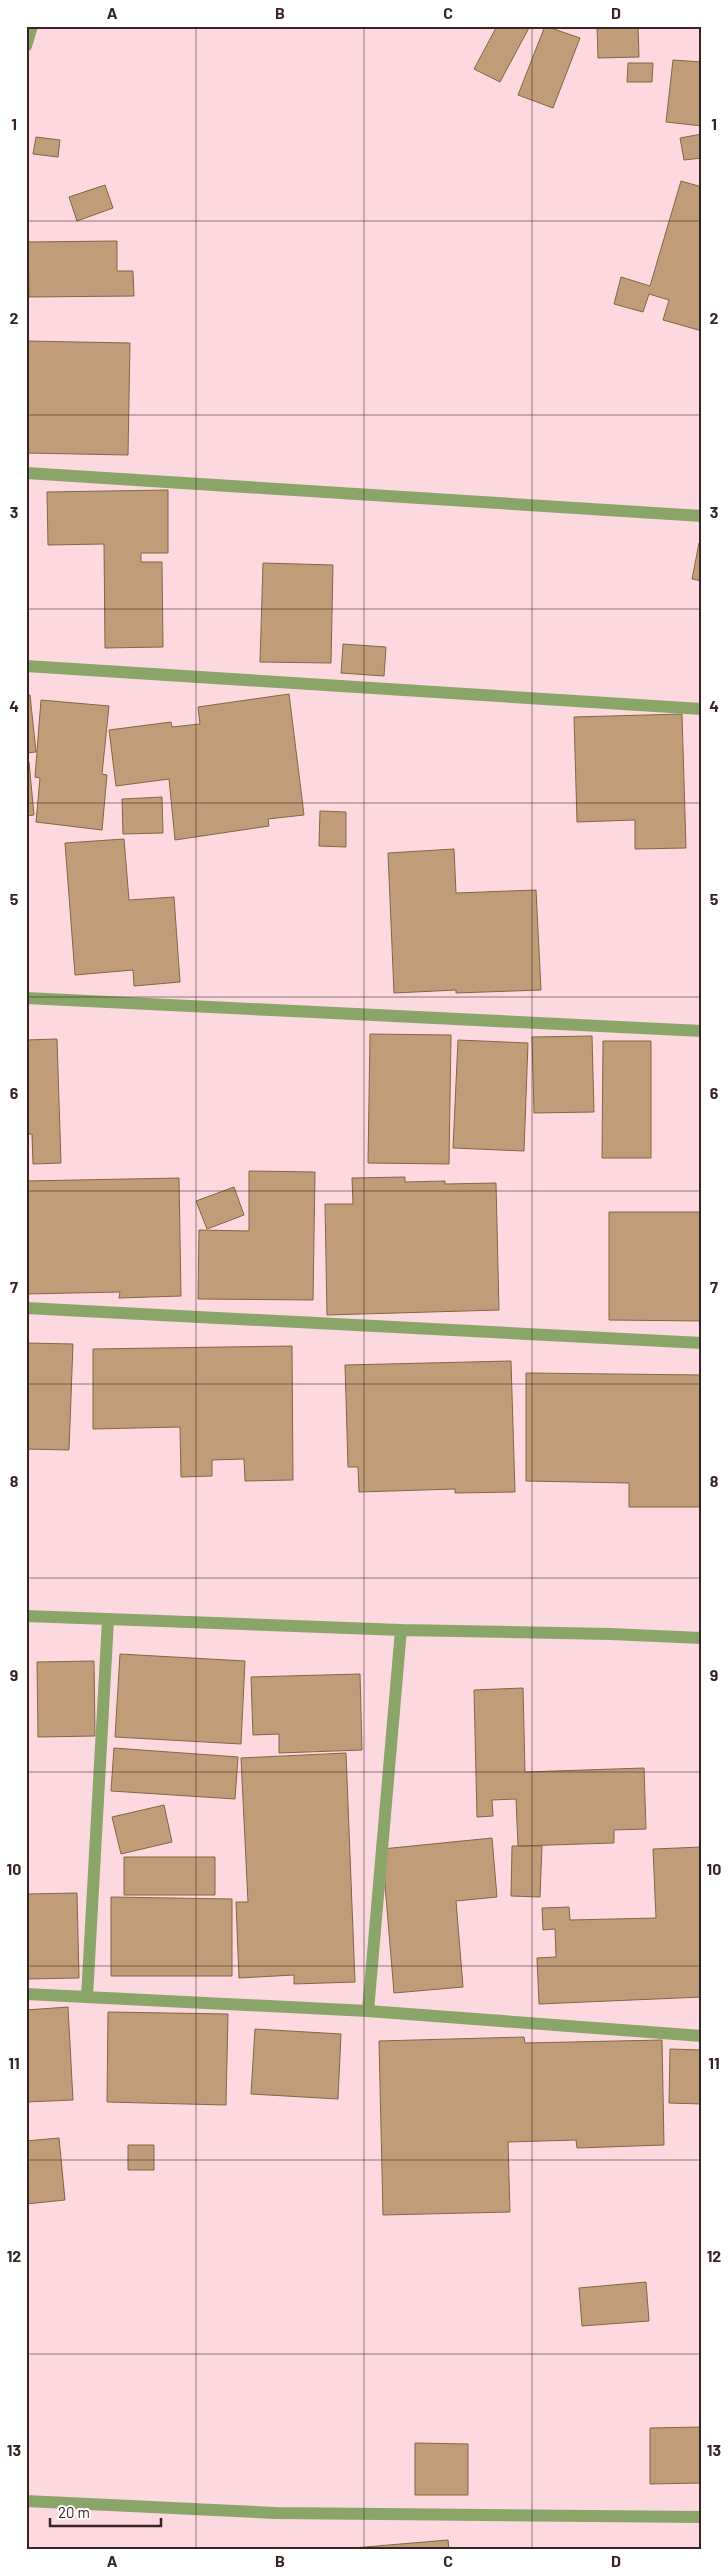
<svg xmlns="http://www.w3.org/2000/svg" width="728" height="2575" font-family="Barlow,sans-serif">
  <rect width="100%" height="100%" fill="#fcd9df"/>
  <path fill="#c09d79" stroke="#866542" d="M 497,26 L 530,26 L 500,82 L 474,69 Z
    M 545,26 L 580,38 L 553,108 L 518,95 Z
    M 597,26 L 638,26 L 639,57 L 598,58 Z
    M 673,60 L 702,62 L 702,126 L 666,122 Z
    M 628,63 L 653,63 L 652,82 L 627,82 Z
    M 702,134 L 702,158 L 684,160 L 680,138 Z
    M 36,137 L 60,140 L 58,157 L 33,154 Z
    M 681,181 L 702,187 L 702,331 L 663,320 L 669,300 L 649,294 L 643,312 L 614,304 L 621,277 L 650,286 Z
    M 105,185 L 113,208 L 77,221 L 69,197 Z
    M 117,241 L 117,271 L 133,271 L 134,296 L 29,297 L 28,242 Z
    M 26,341 L 130,343 L 128,455 L 26,453 Z
    M 168,490 L 168,553 L 141,553 L 141,562 L 162,562 L 163,647 L 105,648 L 104,544 L 48,545 L 47,492 Z
    M 699,543 L 702,543 L 702,581 L 692,579 Z
    M 263,563 L 333,565 L 331,663 L 260,662 Z
    M 343,644 L 386,647 L 384,676 L 341,673 Z
    M 289,694 L 304,815 L 268,819 L 269,826 L 175,840 L 169,779 L 116,786 L 109,730 L 171,722 L 172,727 L 200,724 L 198,707 Z
    M 26,695 L 30,695 L 36,752 L 26,753 Z
    M 41,700 L 109,706 L 102,774 L 107,775 L 102,830 L 36,822 L 40,778 L 35,777 Z
    M 682,714 L 686,848 L 635,849 L 635,820 L 577,822 L 574,717 Z
    M 26,762 L 29,762 L 34,815 L 26,816 Z
    M 162,797 L 163,833 L 123,834 L 122,799 Z
    M 320,811 L 346,812 L 346,847 L 319,846 Z
    M 124,839 L 129,900 L 174,897 L 180,982 L 134,986 L 133,970 L 75,975 L 65,843 Z
    M 454,849 L 456,893 L 536,890 L 541,990 L 456,993 L 456,990 L 394,993 L 388,853 Z
    M 370,1034 L 451,1035 L 449,1164 L 368,1163 Z
    M 592,1036 L 594,1112 L 534,1113 L 532,1037 Z
    M 57,1039 L 61,1163 L 33,1164 L 32,1134 L 26,1134 L 26,1040 Z
    M 458,1040 L 528,1043 L 524,1151 L 453,1148 Z
    M 603,1041 L 651,1041 L 651,1158 L 602,1158 Z
    M 249,1171 L 315,1172 L 313,1300 L 198,1299 L 199,1230 L 249,1231 Z
    M 405,1177 L 405,1182 L 445,1181 L 445,1184 L 496,1183 L 499,1310 L 327,1315 L 325,1204 L 353,1204 L 352,1178 Z
    M 179,1178 L 181,1296 L 119,1298 L 120,1292 L 26,1294 L 26,1181 Z
    M 234,1187 L 244,1215 L 207,1229 L 196,1201 Z
    M 609,1212 L 702,1212 L 702,1321 L 609,1320 Z
    M 26,1343 L 73,1344 L 69,1450 L 26,1449 Z
    M 292,1346 L 293,1480 L 245,1481 L 244,1459 L 212,1460 L 212,1476 L 181,1477 L 180,1427 L 93,1429 L 93,1349 Z
    M 511,1361 L 515,1492 L 455,1493 L 455,1489 L 359,1492 L 358,1467 L 348,1467 L 345,1365 Z
    M 526,1373 L 702,1375 L 702,1507 L 629,1507 L 629,1483 L 526,1481 Z
    M 120,1654 L 245,1661 L 241,1744 L 115,1737 Z
    M 94,1661 L 95,1736 L 38,1737 L 37,1662 Z
    M 360,1674 L 362,1750 L 279,1753 L 279,1734 L 253,1735 L 251,1677 Z
    M 523,1688 L 525,1772 L 644,1768 L 646,1829 L 614,1830 L 614,1843 L 518,1846 L 516,1799 L 492,1800 L 493,1816 L 477,1817 L 474,1690 Z
    M 114,1748 L 238,1757 L 235,1799 L 111,1791 Z
    M 346,1753 L 355,1982 L 294,1984 L 294,1975 L 239,1978 L 236,1902 L 248,1902 L 241,1758 Z
    M 164,1805 L 172,1842 L 121,1854 L 112,1817 Z
    M 492,1838 L 497,1897 L 456,1901 L 463,1987 L 394,1993 L 382,1849 Z
    M 512,1846 L 542,1846 L 540,1897 L 511,1896 Z
    M 702,1847 L 702,1997 L 539,2004 L 537,1958 L 556,1957 L 555,1929 L 543,1930 L 542,1908 L 569,1907 L 570,1920 L 656,1918 L 653,1849 Z
    M 124,1857 L 215,1857 L 215,1895 L 124,1895 Z
    M 77,1893 L 79,1978 L 26,1979 L 26,1894 Z
    M 111,1897 L 232,1899 L 232,1976 L 111,1976 Z
    M 68,2007 L 73,2100 L 26,2102 L 26,2010 Z
    M 108,2012 L 228,2014 L 226,2105 L 107,2102 Z
    M 255,2029 L 341,2034 L 338,2099 L 251,2094 Z
    M 524,2037 L 525,2043 L 662,2040 L 664,2145 L 577,2148 L 576,2140 L 508,2142 L 510,2212 L 383,2215 L 379,2041 Z
    M 670,2049 L 702,2050 L 702,2104 L 669,2103 Z
    M 59,2138 L 65,2200 L 26,2204 L 26,2141 Z
    M 128,2145 L 154,2145 L 154,2170 L 128,2170 Z
    M 646,2282 L 649,2321 L 582,2326 L 579,2288 Z
    M 702,2427 L 702,2483 L 650,2484 L 650,2428 Z
    M 415,2443 L 468,2444 L 468,2495 L 415,2495 Z
    M 448,2540 L 449,2549 L 353,2549 L 353,2548 Z"/>
  <g fill="none" stroke-linecap="round" stroke-linejoin="round">
    <path stroke="#8ba568" stroke-width="12" d="M 26,46 L 32,26
      M 26,473 L 702,516
      M 26,666 L 702,709
      M 26,998 L 702,1031
      M 26,1308 L 702,1343
      M 26,1616 L 401,1630 L 610,1634 L 702,1638
      M 26,1994 L 368,2011 L 702,2036
      M 87,1997 L 108,1620
      M 368,2011 L 401,1630
      M 26,2501 L 275,2513 L 702,2517"/>
  </g>
  <path fill="none" stroke="#382427" stroke-width="1" stroke-opacity="0.55" d="M 196,26 L 196,2549M 364,26 L 364,2549M 532,26 L 532,2549M 26,221 L 702,221M 26,415 L 702,415M 26,609 L 702,609M 26,803 L 702,803M 26,997 L 702,997M 26,1191 L 702,1191M 26,1384 L 702,1384M 26,1578 L 702,1578M 26,1772 L 702,1772M 26,1966 L 702,1966M 26,2160 L 702,2160M 26,2354 L 702,2354"/>
  <rect width="728" height="2575" fill="none" stroke="#ffffff" stroke-width="55"/>
  <path d="M50 2518v8h111v-8" fill="none" stroke="#382427" stroke-width="2.5"/>
  <text x="58" y="2518" font-size="15" fill="#382427" stroke="#ffffff" stroke-width="4" paint-order="stroke">20 m</text>
  <rect x="28" y="28" width="672" height="2520" fill="none" stroke="#382427" stroke-width="2"/>
  <g font-size="16" text-anchor="middle" font-weight="bold" fill="#382427">
    <text x="112" y="19">A</text>
    <text x="280" y="19">B</text>
    <text x="448" y="19">C</text>
    <text x="616" y="19">D</text>
    <text x="14" y="130">1</text>
    <text x="714" y="130">1</text>
    <text x="14" y="324">2</text>
    <text x="714" y="324">2</text>
    <text x="14" y="518">3</text>
    <text x="714" y="518">3</text>
    <text x="14" y="712">4</text>
    <text x="714" y="712">4</text>
    <text x="14" y="905">5</text>
    <text x="714" y="905">5</text>
    <text x="14" y="1099">6</text>
    <text x="714" y="1099">6</text>
    <text x="14" y="1293">7</text>
    <text x="714" y="1293">7</text>
    <text x="14" y="1487">8</text>
    <text x="714" y="1487">8</text>
    <text x="14" y="1681">9</text>
    <text x="714" y="1681">9</text>
    <text x="14" y="1875">10</text>
    <text x="714" y="1875">10</text>
    <text x="14" y="2069">11</text>
    <text x="714" y="2069">11</text>
    <text x="14" y="2262">12</text>
    <text x="714" y="2262">12</text>
    <text x="14" y="2456">13</text>
    <text x="714" y="2456">13</text>
    <text x="112" y="2567">A</text>
    <text x="280" y="2567">B</text>
    <text x="448" y="2567">C</text>
    <text x="616" y="2567">D</text>
  </g>
</svg>
